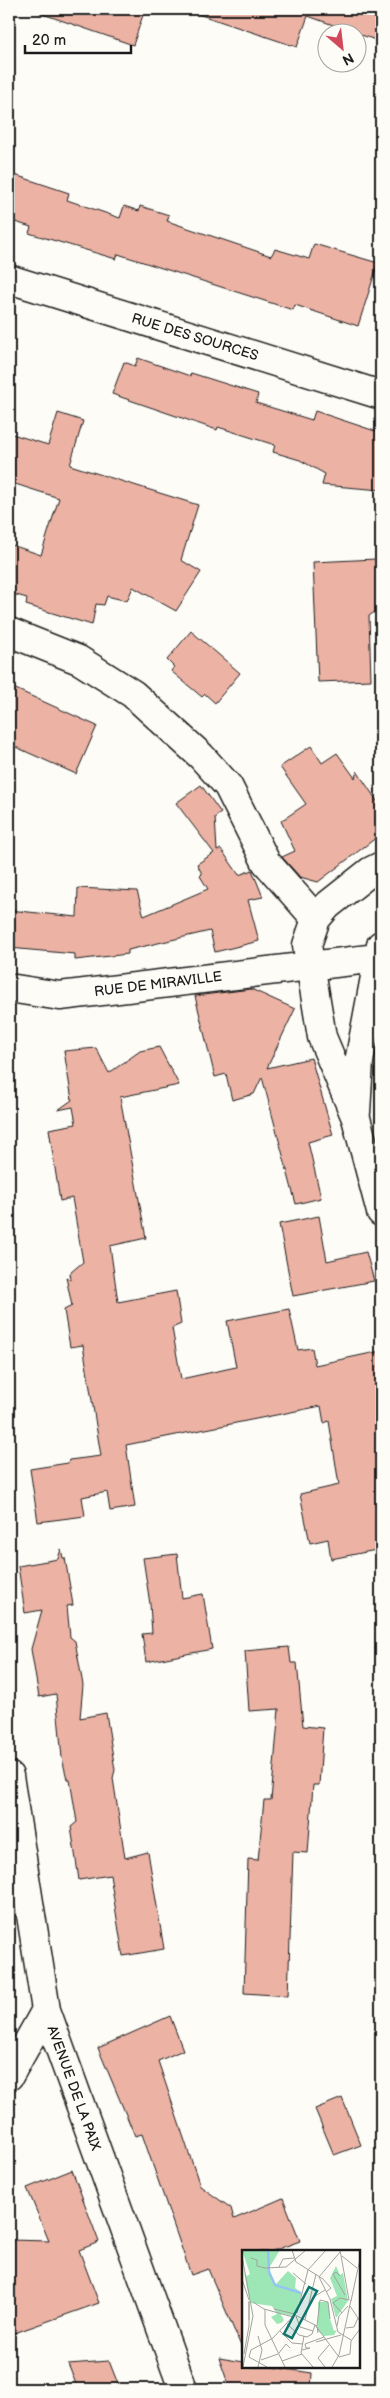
<svg xmlns="http://www.w3.org/2000/svg" width="390" height="2398" font-family="'Balsamiq Sans',sans-serif">
  <rect width="100%" height="100%" fill="#fdfcf7"/>
  <filter id="ink" filterUnits="userSpaceOnUse"><feTurbulence type="fractalNoise" baseFrequency=".02" numOctaves="2"/><feDisplacementMap in="SourceGraphic" scale="10" xChannelSelector="R" yChannelSelector="G"/><feConvolveMatrix kernelMatrix="1 2 1 2 8 2 1 2 1" color-interpolation-filters="sRGB"/></filter>
  <g filter="url(#ink)">
    <path fill="#ecb3a5" stroke="#1c1c1c" d="M 41,9 L 145,9 L 133,45 L 40,13 Z
      M 199,9 L 381,9 L 381,42 L 308,16 L 297,47 L 198,14 Z
      M 9,173 L 69,193 L 67,200 L 120,218 L 124,206 L 139,211 L 140,206 L 169,215 L 167,221 L 271,256 L 275,249 L 309,259 L 314,244 L 378,263 L 358,326 L 295,305 L 293,310 L 118,254 L 116,259 L 29,233 L 31,227 L 9,220 Z
      M 138,358 L 190,376 L 191,373 L 258,394 L 256,403 L 312,420 L 315,411 L 381,433 L 381,490 L 322,485 L 325,474 L 300,460 L 273,452 L 275,445 L 218,427 L 217,430 L 112,394 L 124,362 L 135,366 Z
      M 58,413 L 83,421 L 70,465 L 198,505 L 181,560 L 201,572 L 176,611 L 133,587 L 127,601 L 107,596 L 104,605 L 96,604 L 92,625 L 26,605 L 27,598 L 9,593 L 9,544 L 41,555 L 59,498 L 9,482 L 9,433 L 48,445 Z
      M 376,559 L 379,609 L 369,616 L 371,680 L 318,682 L 313,562 Z
      M 191,631 L 240,673 L 215,703 L 205,694 L 202,697 L 171,671 L 174,667 L 167,660 Z
      M 9,686 L 97,726 L 76,774 L 9,744 Z
      M 311,746 L 322,763 L 337,753 L 355,778 L 357,771 L 381,807 L 381,834 L 318,882 L 300,877 L 282,857 L 295,851 L 281,821 L 306,804 L 280,767 Z
      M 201,785 L 221,813 L 215,817 L 217,851 L 221,849 L 239,875 L 252,870 L 263,897 L 248,900 L 259,941 L 215,952 L 210,931 L 128,950 L 128,954 L 75,960 L 75,954 L 9,948 L 9,910 L 77,917 L 78,888 L 137,891 L 144,916 L 208,889 L 200,876 L 202,874 L 197,864 L 214,853 L 176,803 Z
      M 251,989 L 295,1009 L 267,1068 L 311,1058 L 333,1135 L 308,1142 L 321,1198 L 296,1204 L 262,1077 L 254,1094 L 232,1100 L 226,1074 L 215,1077 L 195,996 Z
      M 159,1047 L 179,1085 L 120,1097 L 146,1238 L 110,1246 L 118,1302 L 176,1291 L 181,1324 L 172,1328 L 181,1379 L 236,1367 L 227,1321 L 289,1309 L 298,1350 L 312,1348 L 315,1365 L 381,1351 L 381,1549 L 331,1559 L 328,1539 L 310,1543 L 300,1494 L 339,1485 L 329,1421 L 324,1423 L 321,1406 L 126,1445 L 135,1507 L 110,1511 L 107,1492 L 82,1497 L 85,1516 L 38,1522 L 30,1469 L 68,1463 L 69,1460 L 101,1456 L 83,1345 L 70,1347 L 64,1310 L 72,1306 L 66,1277 L 71,1280 L 70,1273 L 83,1262 L 72,1198 L 60,1201 L 49,1129 L 76,1124 L 73,1107 L 58,1110 L 72,1100 L 64,1051 L 96,1048 L 109,1073 L 140,1051 Z
      M 319,1216 L 327,1261 L 366,1252 L 374,1281 L 293,1296 L 279,1224 Z
      M 61,1549 L 63,1558 L 65,1558 L 73,1605 L 67,1606 L 70,1637 L 75,1641 L 83,1685 L 80,1718 L 106,1713 L 115,1770 L 113,1778 L 125,1858 L 148,1852 L 164,1949 L 123,1956 L 110,1875 L 79,1880 L 71,1827 L 77,1822 L 70,1780 L 67,1779 L 62,1758 L 56,1694 L 39,1697 L 31,1649 L 42,1610 L 25,1613 L 18,1566 L 58,1559 Z
      M 177,1554 L 182,1598 L 203,1594 L 212,1649 L 146,1662 L 142,1634 L 152,1633 L 150,1604 L 143,1558 Z
      M 289,1647 L 291,1663 L 297,1663 L 303,1726 L 323,1728 L 319,1785 L 313,1785 L 308,1853 L 293,1852 L 288,1996 L 244,1993 L 248,1859 L 258,1860 L 264,1800 L 271,1800 L 279,1709 L 249,1711 L 245,1651 Z
      M 170,2016 L 183,2050 L 158,2061 L 200,2186 L 231,2208 L 234,2219 L 283,2198 L 300,2241 L 270,2252 L 244,2252 L 244,2353 L 208,2269 L 191,2275 L 142,2134 L 135,2136 L 98,2048 Z
      M 342,2098 L 361,2145 L 334,2155 L 315,2109 Z
      M 72,2170 L 99,2242 L 79,2250 L 99,2303 L 9,2335 L 9,2240 L 49,2241 L 27,2188 Z
      M 219,2358 L 244,2362 L 244,2367 L 271,2367 L 312,2373 L 311,2389 L 230,2389 Z
      M 109,2361 L 120,2389 L 78,2389 L 68,2364 Z"/>
    <g fill="none" stroke-linecap="round" stroke-linejoin="round">
      <defs>
        <path id="street" d="M 9,279 L 381,395
          M 9,632 L 79,660 L 133,694 L 201,756 L 228,786 L 266,862 L 316,919
          M 381,866 L 371,871 L 328,905 L 316,919 L 307,945 L 322,1037 L 356,1118 L 381,1212
          M 9,988 L 60,996 L 377,958
          M 356,1112 L 359,1062 L 381,945
          M 9,1776 L 46,2010 L 183,2389
          M 9,2076 L 46,2010"/>
      </defs>
      <use href="#street" stroke="#1c1c1c" stroke-width="31"/>
      <use href="#street" stroke="#fdfcf7" stroke-width="28"/>
    </g>
  </g>
  <g text-anchor="middle" dominant-baseline="central" stroke-width="4" stroke-linejoin="round" paint-order="stroke">
    <g font-size="14" fill="#1c1c1c" stroke="#fdfcf7">
      <text transform="translate(195 337) rotate(17)">RUE DES SOURCES</text>
      <text transform="translate(158 984) rotate(-7)">RUE DE MIRAVILLE</text>
      <text transform="translate(74 2088) rotate(70)">AVENUE DE LA PAIX</text>
    </g>
  </g>
  <g transform="translate(242 2250)">
    <rect width="118" height="118" fill="#fdfcf7"/>
    <path d="M 0,0 L 38,0 L 27,18 L 31,32 L 34,34 L 46,21 L 54,28 L 53,38 L 60,43 L 54,61 L 50,66 L 38,63 L 42,70 L 39,73 L 35,74 L 29,67 L 35,64 L 30,56 L 8,53 L 2,22 L 5,26 L 8,24 ZM 94,16 L 98,25 L 101,23 L 106,51 L 94,68 L 89,49 L 95,46 L 88,28 ZM 76,52 L 86,52 L 88,69 L 92,81 L 95,80 L 92,85 L 82,86 L 76,81 Z" fill="#9de7b6"/>
    <path fill="none" stroke="#94c5f0" stroke-width="2.5" d="M 26,0 L 27,22 L 33,35 L 59,43"/>
    <path fill="none" stroke="#a3a29f" stroke-width="1" d="M 50,0 L 54,12 L 81,29 L 89,38 L 84,42M 98,0 L 107,50M 0,6 L 11,66 L 1,117M 100,6 L 115,18M 9,8 L 15,10 L 15,16 L 23,18 L 44,17 L 64,0M 37,17 L 41,9 L 52,8M 51,23 L 64,34M 98,26 L 94,22 L 91,24 L 103,45M 77,27 L 88,49 L 96,82 L 109,90M 77,27 L 98,2M 0,29 L 7,50M 70,48 L 83,40M 109,51 L 118,9M 7,52 L 7,70M 11,52 L 22,59 L 51,67M 108,56 L 118,71M 23,59 L 23,75 L 43,117M 32,59 L 53,64M 55,63 L 66,20 L 84,0M 100,63 L 91,53 L 98,48 L 107,50M 53,65 L 75,76 L 76,83M 54,66 L 58,77 L 71,81M 63,70 L 74,24M 44,73 L 57,85 L 65,87 L 70,84 L 73,75M 73,75 L 97,107 L 108,104M 75,76 L 78,50 L 86,52 L 88,69M 95,76 L 97,66 L 106,56M 104,78 L 112,77 L 116,68M 38,81 L 50,93 L 61,94M 16,86 L 20,100 L 16,117M 62,86 L 59,103 L 71,117M 74,92 L 99,85M 60,100 L 68,98 L 64,98 L 63,94 L 82,87M 37,103 L 44,94 L 48,98M 2,104 L 7,76 L 7,51M 108,104 L 109,91 L 118,79M 19,110 L 36,104M 40,111 L 60,104M 25,117 L 7,107 L 9,100 L 31,88 L 55,62M 83,117 L 76,108 L 87,95M 90,117 L 97,105 L 109,50"/>
    <path fill="#0f766e" fill-opacity="0.15" stroke="#0f766e" stroke-width="2.5" d="M 67,37 L 75,41 L 50,88 L 42,84 Z"/>
    <rect width="118" height="118" fill="none" stroke="#1c1c1c" stroke-width="2.5"/>
  </g>
  <rect width="390" height="2398" fill="none" stroke="#fdfcf7" stroke-width="30"/>
  <rect x="15" y="15" width="360" height="2368" fill="none" stroke="#1c1c1c" stroke-width="2" filter="url(#ink)"/>
  <g transform="translate(342 48) rotate(152)"><circle r="24" fill="#fdfcf7" stroke="#a3a29f"/>
  <path d="M0-4L9 19L0 12L-9 19Z" fill="#d1495b"/>
  <text y="-8" font-size="14" font-weight="bold" text-anchor="middle" fill="#1c1c1c">N</text>
  </g>
  <path d="M25 45v8h106v-8" fill="none" stroke="#1c1c1c" stroke-width="2.5"/>
  <text x="32" y="45" font-size="15" fill="#1c1c1c" stroke="#fdfcf7" stroke-width="4" paint-order="stroke">20 m</text>
</svg>
